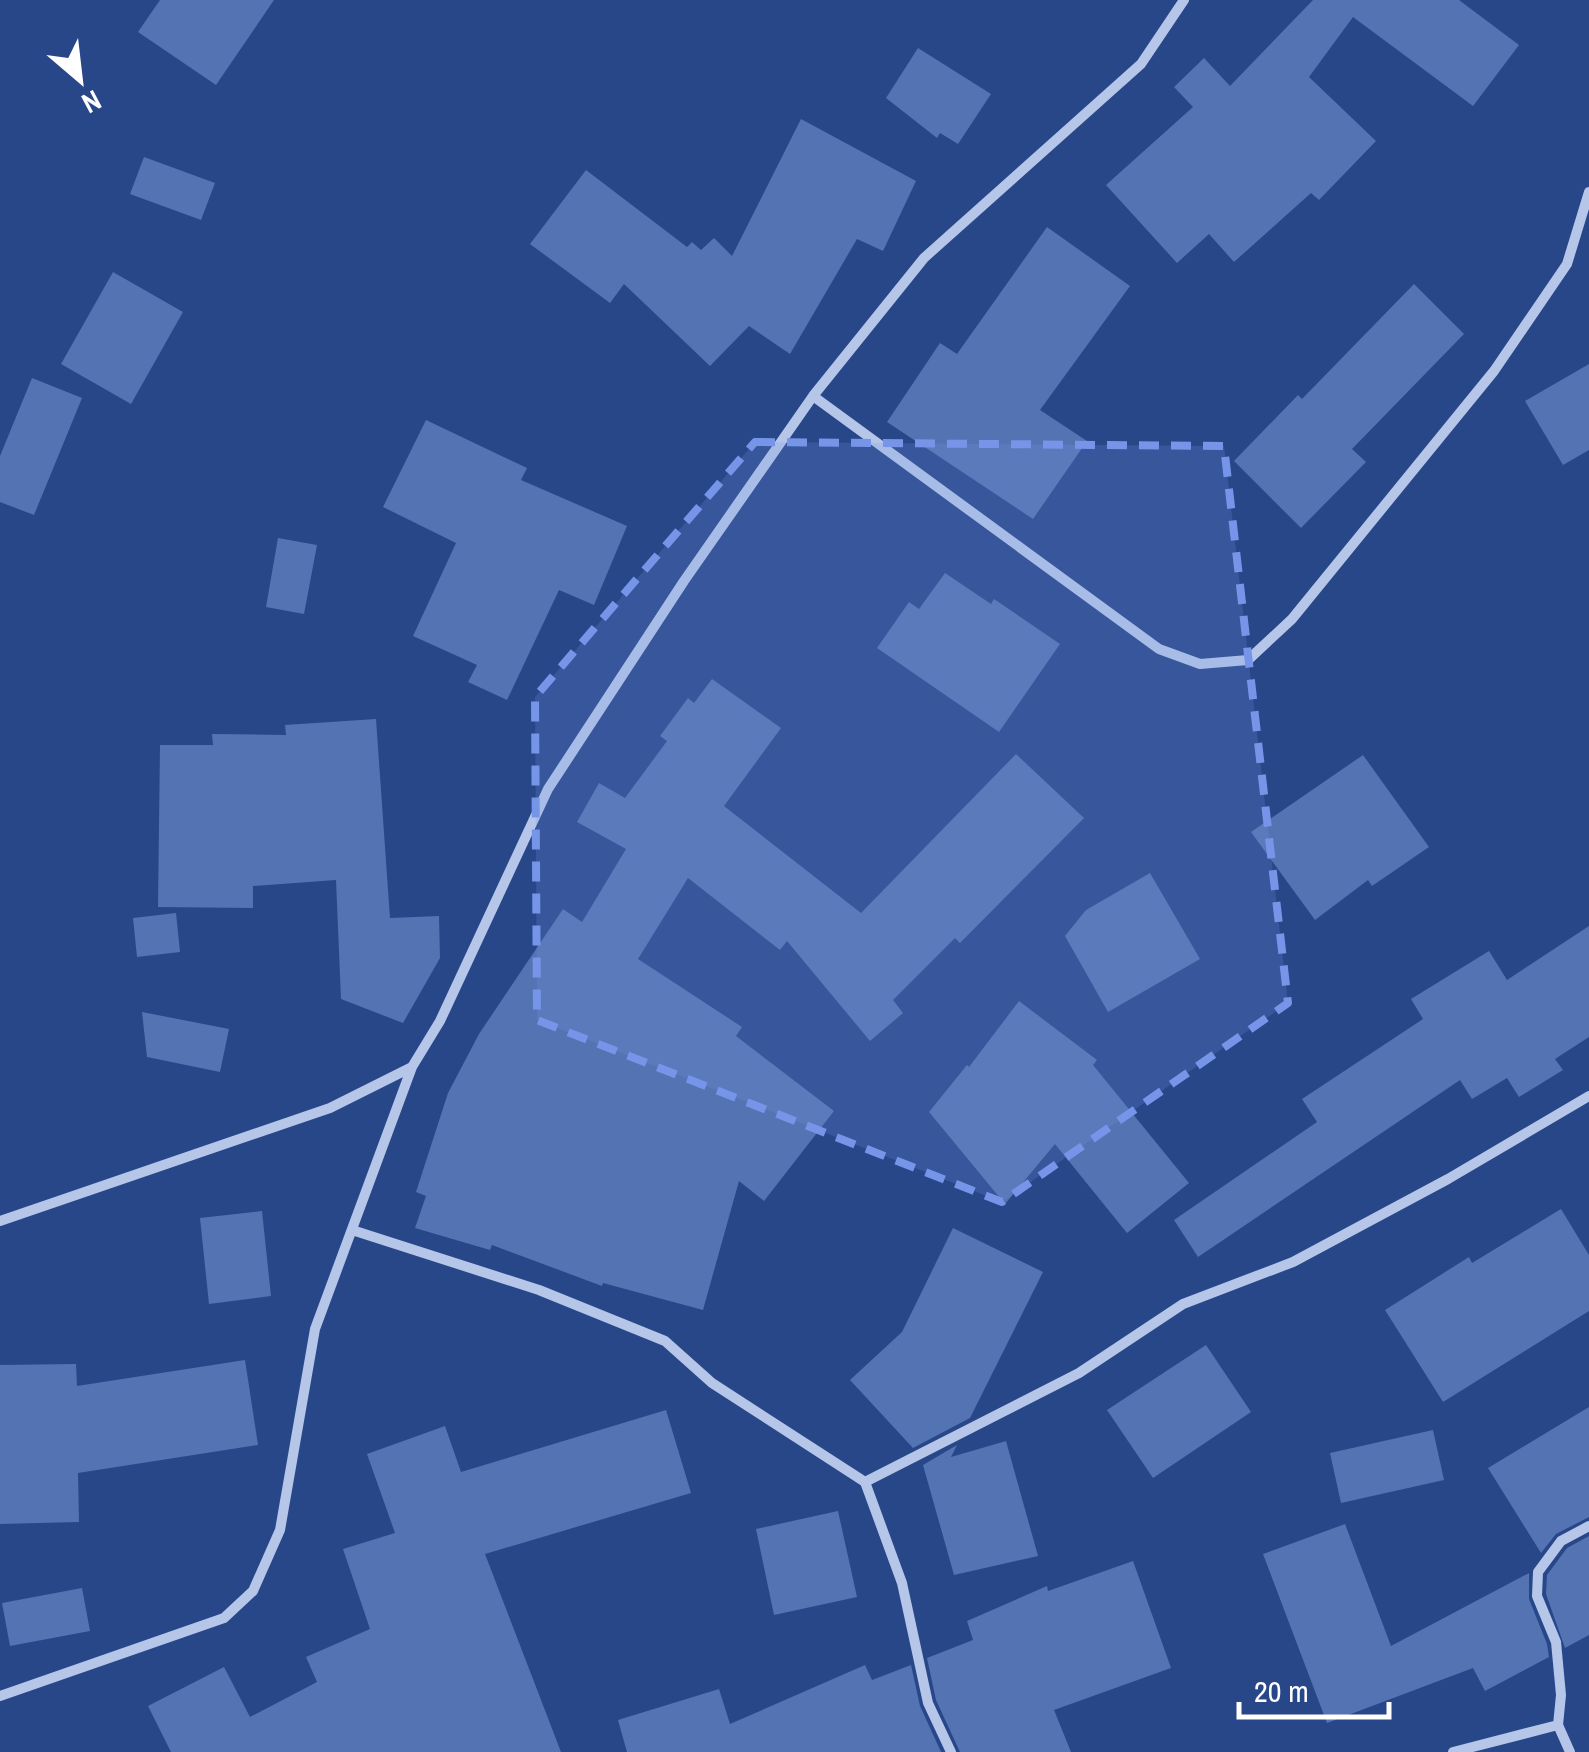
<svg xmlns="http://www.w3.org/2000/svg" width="1589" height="1752" font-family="'Archivo Narrow',sans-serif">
  <rect width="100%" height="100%" fill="#284789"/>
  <path fill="#5473b2" d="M 160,0 L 274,0 L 216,85 L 138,32 Z
    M 1313,0 L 1459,0 L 1519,45 L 1473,106 L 1353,17 L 1309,77 L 1376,141 L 1319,200 L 1311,193 L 1234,262 L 1209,234 L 1177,263 L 1106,185 L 1193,107 L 1174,87 L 1204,58 L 1230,86 Z
    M 918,48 L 991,94 L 958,144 L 940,133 L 937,138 L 886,98 Z
    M 801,119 L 916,181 L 883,251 L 857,239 L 790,354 L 749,326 L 710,366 L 624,284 L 610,303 L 530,244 L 586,170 L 687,247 L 692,242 L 701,250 L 714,238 L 732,256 Z
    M 144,157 L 215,183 L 201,220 L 130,194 Z
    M 1047,227 L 1130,286 L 1040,410 L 1087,441 L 1033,519 L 887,422 L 940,343 L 957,354 Z
    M 113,272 L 183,312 L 131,404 L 61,364 Z
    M 1414,284 L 1464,334 L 1352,449 L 1366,462 L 1301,528 L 1234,461 L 1298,395 L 1302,399 Z
    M 1589,364 L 1589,450 L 1563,465 L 1525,401 Z
    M 32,378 L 82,398 L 34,515 L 0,502 L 0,456 Z
    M 426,420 L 527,468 L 521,480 L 627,526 L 594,605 L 559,590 L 507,700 L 468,682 L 477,665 L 413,636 L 456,543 L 383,507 Z
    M 278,538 L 317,545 L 304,614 L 266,607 Z
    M 945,573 L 991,604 L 994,599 L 1060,644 L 999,732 L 877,648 L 909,602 L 919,609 Z
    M 712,679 L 781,728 L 724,806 L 861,913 L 1016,754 L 1084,818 L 960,943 L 955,938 L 893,1000 L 903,1013 L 870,1041 L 787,941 L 780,950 L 688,878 L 638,959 L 742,1027 L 736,1036 L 834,1111 L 764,1201 L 739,1181 L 703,1310 L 603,1283 L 602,1286 L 492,1245 L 490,1250 L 415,1228 L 426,1196 L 416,1192 L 448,1093 L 479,1034 L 563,909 L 582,922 L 626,849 L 577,822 L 599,783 L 625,798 L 667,741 L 660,736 L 688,698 L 694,703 Z
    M 376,719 L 390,918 L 439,916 L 440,958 L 403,1023 L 341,999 L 336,880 L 253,886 L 253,908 L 158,907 L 160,745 L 213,745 L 212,734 L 286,735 L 285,725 Z
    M 1363,755 L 1429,847 L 1372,886 L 1368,880 L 1315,920 L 1251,832 Z
    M 1150,873 L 1200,959 L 1108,1012 L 1065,936 L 1086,910 Z
    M 176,913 L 180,952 L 137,957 L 133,918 Z
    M 1589,926 L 1589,1037 L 1555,1059 L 1563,1070 L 1519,1097 L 1507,1078 L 1472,1099 L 1460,1080 L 1198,1257 L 1174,1220 L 1317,1122 L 1302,1099 L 1423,1019 L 1411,999 L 1489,951 L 1507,980 Z
    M 1019,1001 L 1097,1060 L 1093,1065 L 1189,1183 L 1127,1233 L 1055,1144 L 1005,1204 L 929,1112 L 967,1065 L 969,1067 Z
    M 142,1012 L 229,1029 L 220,1072 L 147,1057 Z
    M 1561,1209 L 1589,1255 L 1589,1311 L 1443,1402 L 1385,1310 L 1469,1257 L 1472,1263 Z
    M 262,1211 L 271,1296 L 209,1304 L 200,1218 Z
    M 953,1228 L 1043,1272 L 970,1418 L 913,1448 L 850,1380 L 902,1332 Z
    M 1206,1345 L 1251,1412 L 1153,1478 L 1107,1410 Z
    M 245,1360 L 258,1445 L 78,1473 L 79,1522 L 0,1524 L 0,1365 L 76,1364 L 77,1386 Z
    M 1589,1407 L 1589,1517 L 1556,1534 L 1541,1553 L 1488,1468 Z
    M 666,1410 L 691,1493 L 485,1554 L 561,1752 L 171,1752 L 148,1706 L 224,1667 L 250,1717 L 317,1682 L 306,1657 L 370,1629 L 343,1549 L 395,1533 L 367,1454 L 445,1426 L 461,1472 Z
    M 1433,1430 L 1444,1480 L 1341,1503 L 1330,1453 Z
    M 1006,1441 L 1038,1556 L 954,1575 L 923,1465 L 957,1445 L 951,1457 Z
    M 838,1511 L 857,1597 L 774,1615 L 756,1529 Z
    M 1345,1524 L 1391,1646 L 1529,1573 L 1529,1599 L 1547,1644 L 1549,1657 L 1485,1691 L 1473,1668 L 1327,1723 L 1263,1554 Z
    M 1589,1536 L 1589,1635 L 1565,1648 L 1546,1594 L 1547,1575 L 1567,1548 Z
    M 1133,1561 L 1171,1668 L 1054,1710 L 1071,1752 L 960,1752 L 936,1700 L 927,1658 L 973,1640 L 967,1621 L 1047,1586 L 1048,1591 Z
    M 82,1588 L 90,1631 L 10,1646 L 2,1603 Z
    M 865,1665 L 872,1680 L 911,1665 L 920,1706 L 941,1752 L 627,1752 L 618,1720 L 719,1689 L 730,1724 Z"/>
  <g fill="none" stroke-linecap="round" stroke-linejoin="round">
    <path stroke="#b5c6e9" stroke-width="10" d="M 813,396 L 1159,649 L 1200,664 L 1248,660 L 1292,619 L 1494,371 L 1567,264 L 1589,192
      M 0,1221 L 330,1108 L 412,1067 L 440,1021 L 548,789 L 684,581 L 813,396 L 924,258 L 1141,64 L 1184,0
      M 352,1230 L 539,1290 L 665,1341 L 712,1383 L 865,1482 L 902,1583 L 928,1703 L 951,1752
      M 865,1482 L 1079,1373 L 1183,1304 L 1293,1262 L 1448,1179 L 1589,1096
      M 0,1696 L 224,1618 L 253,1591 L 280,1530 L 315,1329 L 412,1067
      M 1453,1752 L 1558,1725
      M 1570,1752 L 1558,1725 L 1561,1695 L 1556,1642 L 1537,1596 L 1538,1572 L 1561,1541 L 1589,1526"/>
  </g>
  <path fill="#7795e8" fill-opacity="0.2" stroke="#7795e8" stroke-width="8" stroke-dasharray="20 12" stroke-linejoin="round" d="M 755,442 L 1224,446 L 1288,1003 L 1002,1202 L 537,1020 L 535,697 Z"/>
  <g transform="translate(80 80) rotate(152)" stroke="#284789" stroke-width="8" paint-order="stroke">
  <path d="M0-8L18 38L0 25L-18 38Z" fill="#ffffff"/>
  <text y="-15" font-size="28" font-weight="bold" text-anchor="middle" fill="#ffffff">N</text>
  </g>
  <path d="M1239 1702v15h150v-15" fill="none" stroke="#ffffff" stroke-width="5"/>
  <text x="1254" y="1702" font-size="30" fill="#ffffff" stroke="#284789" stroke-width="8" paint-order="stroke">20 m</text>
</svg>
